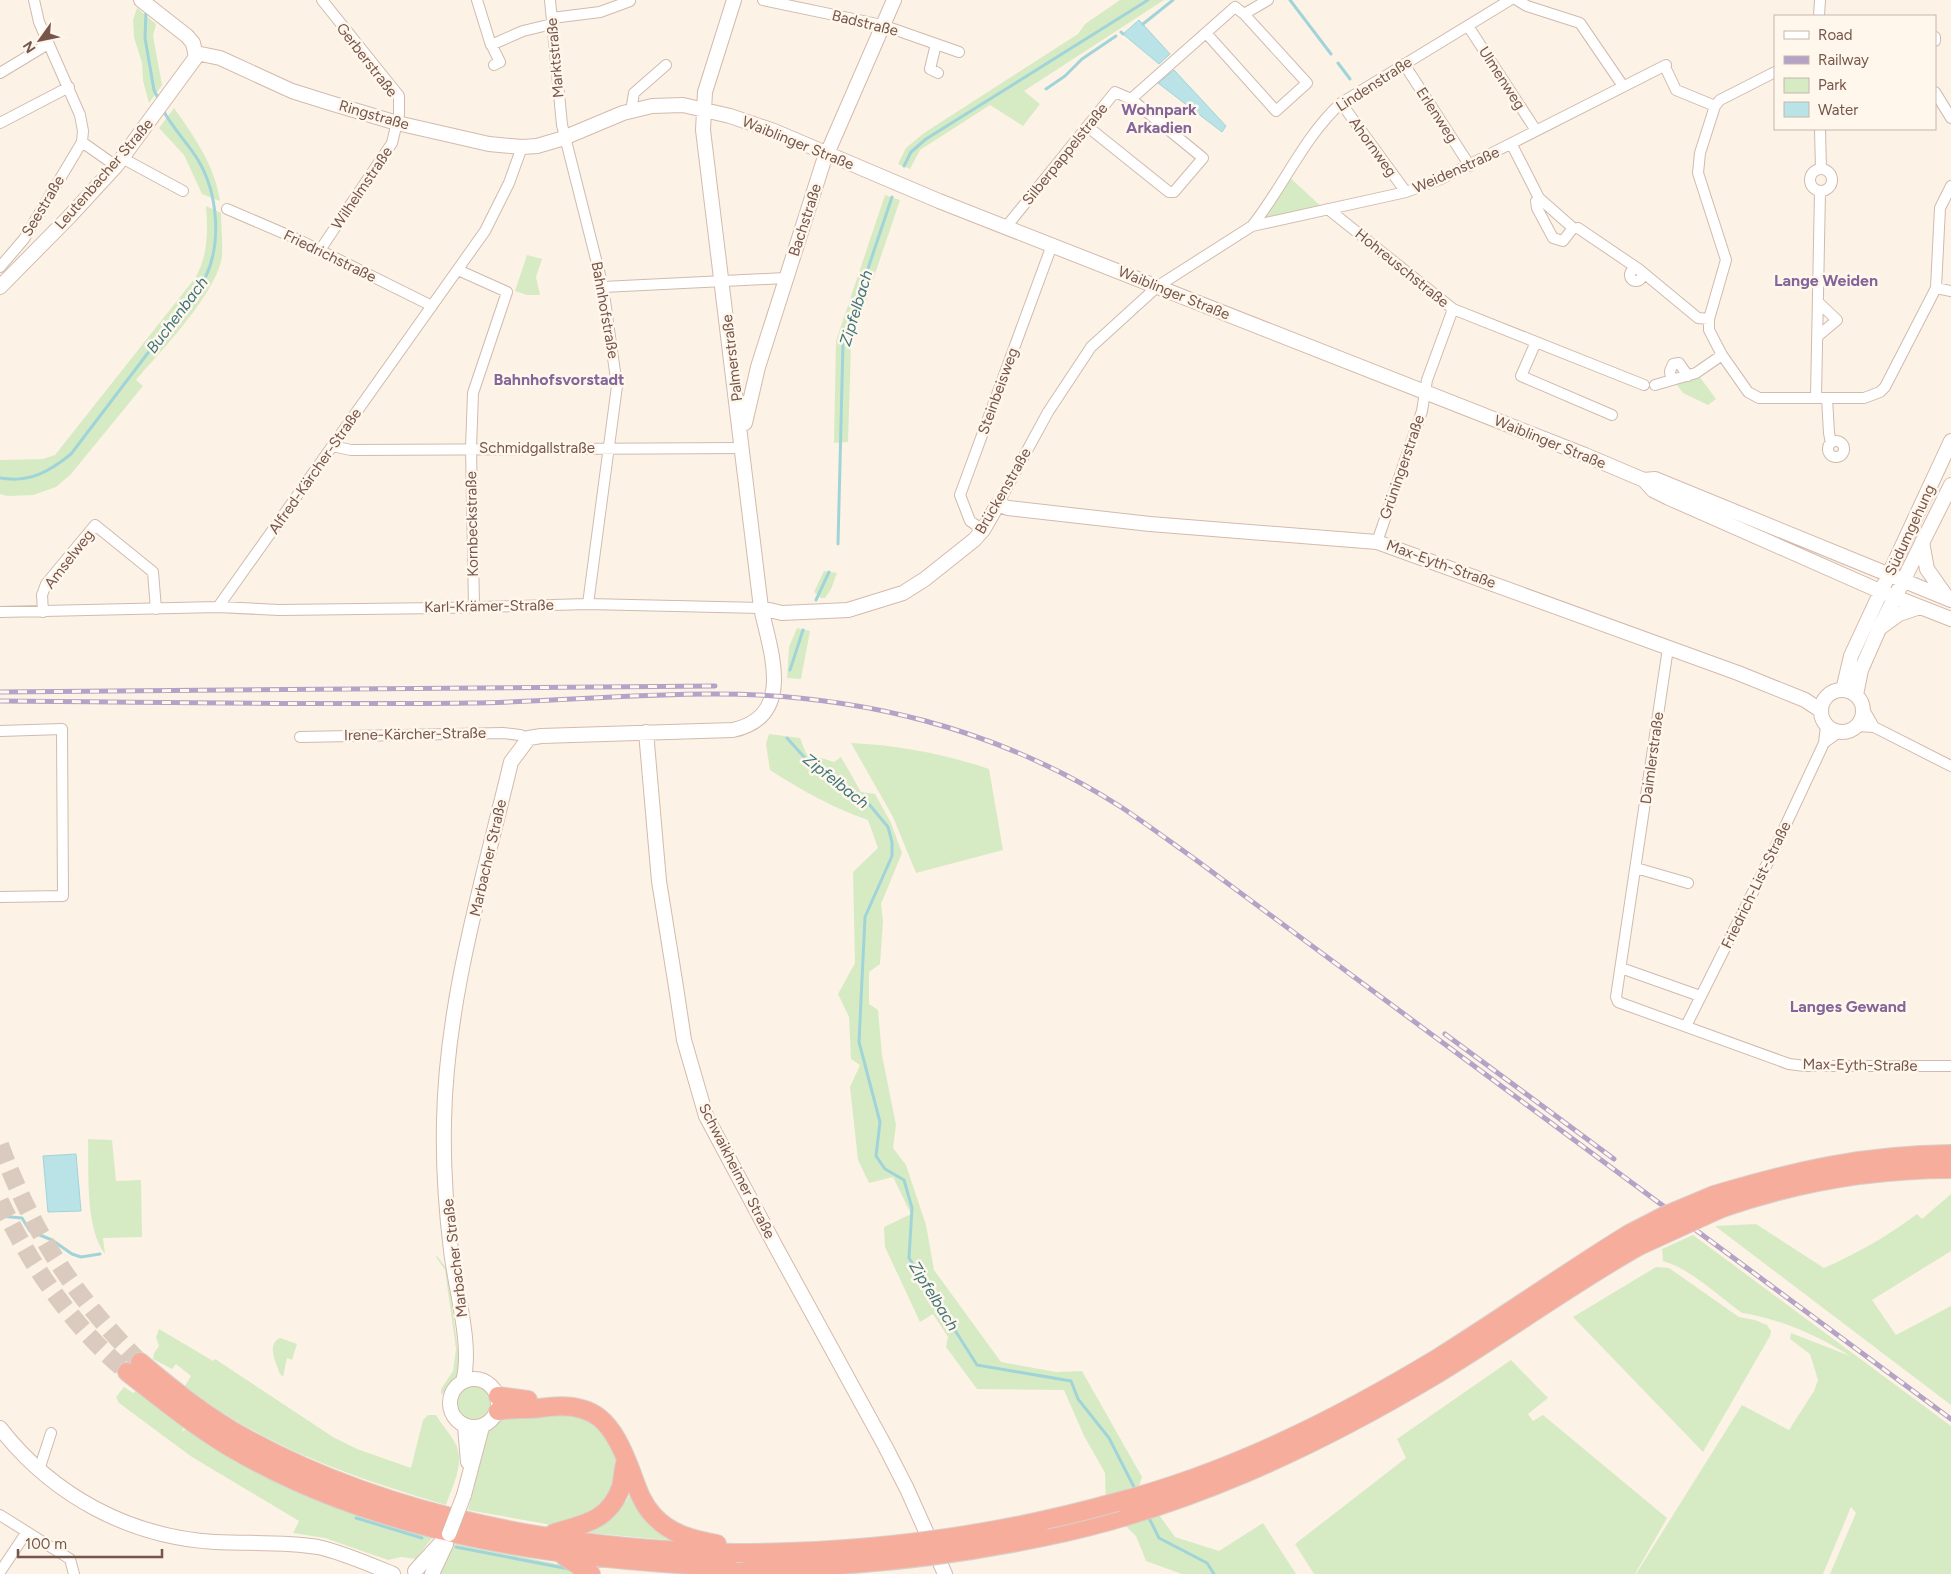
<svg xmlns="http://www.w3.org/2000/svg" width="1951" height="1574" font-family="Figtree,sans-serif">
  <rect width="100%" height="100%" fill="#fdf2e6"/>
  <path fill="#d6ebc4" d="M 1120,0 L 1164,0 L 1024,91 L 1040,104 L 1023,126 L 990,105 L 920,150 L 910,169 L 898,164 L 906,148 L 924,133 L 1078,34 L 1085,24 Z
    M 137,8 L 156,24 L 153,36 L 162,85 L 149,103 L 143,81 L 142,63 L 134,37 L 133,20 Z
    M 174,108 C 194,136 215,166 220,201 L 202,194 L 184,155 L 159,128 Z
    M 1286,174 L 1324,209 L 1252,226 Z
    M 885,195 L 900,200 L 851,345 L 848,442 L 834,443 L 836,341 Z
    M 206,206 L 221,213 C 221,227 223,242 222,256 C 217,293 161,351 136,380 L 143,386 L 71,474 L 56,487 L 33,495 L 8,496 L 0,494 L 0,460 L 43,459 L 55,455 L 195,278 C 208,257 208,231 206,206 Z
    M 527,255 L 542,259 L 536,277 L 540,295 L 527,295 L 515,291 Z
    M 1699,376 L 1716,399 L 1708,405 L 1683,393 L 1675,382 Z
    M 824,571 L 837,573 L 831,589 L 825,598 L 821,598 L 814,592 Z
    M 797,628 L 810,631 L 801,679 L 787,678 L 789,647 Z
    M 769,734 L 800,738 L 806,753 L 834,762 L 841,757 L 861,792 L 875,794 L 891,823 L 902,853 L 881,904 L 883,921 L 880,964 L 869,972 L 869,1004 L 878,1010 L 882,1055 L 896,1125 L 893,1148 L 906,1165 L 926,1225 L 934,1270 L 1001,1362 L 1056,1372 L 1082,1371 L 1142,1477 L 1139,1487 L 1175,1537 L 1219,1551 L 1263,1523 L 1296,1574 L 1182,1574 L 1146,1561 L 1136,1536 L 1106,1507 L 1105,1473 L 1084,1436 L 1064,1390 L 977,1389 L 946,1347 L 948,1337 L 933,1314 L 920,1322 L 885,1247 L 884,1227 L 911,1214 L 893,1177 L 869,1183 L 858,1160 L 850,1087 L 860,1065 L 851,1059 L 849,1017 L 838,994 L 855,963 L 853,872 L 878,848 L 868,820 C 833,808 801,790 770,770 L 766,744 Z
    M 851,743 C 897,745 945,754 989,769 L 1003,850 L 916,873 L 893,817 Z
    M 88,1139 L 112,1140 L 116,1181 L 141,1180 L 142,1237 L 103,1238 L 105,1254 C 85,1228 89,1172 88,1139 Z
    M 1951,1194 L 1951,1251 L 1872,1300 L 1896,1335 L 1951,1306 L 1951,1405 L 1715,1226 L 1756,1224 L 1824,1268 C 1858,1253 1888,1236 1917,1214 L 1922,1219 Z
    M 1693,1235 L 1951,1426 L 1951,1574 L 1830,1574 L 1856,1513 L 1851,1507 L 1823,1574 L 1636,1574 L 1742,1405 L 1789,1430 L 1814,1391 L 1818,1380 L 1810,1354 L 1790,1339 L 1791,1333 L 1850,1356 C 1819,1336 1778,1318 1742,1313 C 1720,1297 1689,1268 1663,1261 L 1662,1249 Z
    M 437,1256 L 447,1269 L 460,1365 L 457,1379 L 441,1395 L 441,1389 L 453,1371 L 456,1349 L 445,1270 L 436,1257 Z
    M 1656,1267 L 1669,1268 L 1739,1317 L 1755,1320 L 1767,1325 L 1771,1331 L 1770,1336 L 1703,1452 L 1573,1317 Z
    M 159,1329 L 213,1361 L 215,1359 L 333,1437 L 357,1449 L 411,1468 L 423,1420 L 428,1415 L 436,1415 C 441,1424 449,1432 454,1441 C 467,1462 452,1486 446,1505 C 352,1477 262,1446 185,1386 L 191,1376 L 176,1364 L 172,1369 L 153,1359 L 154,1353 L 159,1346 L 156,1337 Z
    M 280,1338 L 297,1344 L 292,1360 L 287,1358 L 283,1377 L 280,1374 C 276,1362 266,1345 280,1338 Z
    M 1511,1360 L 1548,1398 L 1528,1414 L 1533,1421 L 1543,1415 L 1667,1518 L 1635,1574 L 1314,1574 L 1295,1544 L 1406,1458 L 1397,1439 Z
    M456 1403a19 19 0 1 1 38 0a19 19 0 1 1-38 0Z
    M 124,1387 L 133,1393 L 136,1391 L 184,1427 L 182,1432 L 186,1429 C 264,1481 342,1514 432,1538 L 416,1559 L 401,1557 L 388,1560 L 325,1538 L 293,1533 L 299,1521 L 192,1457 L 119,1403 L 116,1397 Z
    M 560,1411 L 592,1420 L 615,1446 L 619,1471 L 602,1509 L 557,1526 L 468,1510 L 474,1488 L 471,1487 L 487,1430 L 498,1420 L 502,1416 Z
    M 627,1489 L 679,1541 L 579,1532 L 623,1502 L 626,1502 L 629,1496 Z
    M 454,1543 L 562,1565 L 582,1574 L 436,1574 L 441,1564 L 444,1565 Z"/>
  <path fill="#b9e3e7" stroke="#a0d4d9" d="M 1139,20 L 1170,54 L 1159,64 L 1123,34 Z
    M 1174,70 L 1226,126 L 1222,132 L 1158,83 Z
    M 76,1154 L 81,1211 L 48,1212 L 43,1156 Z"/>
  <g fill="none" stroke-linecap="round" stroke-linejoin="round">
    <path stroke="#a0d4d9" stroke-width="3" d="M 1290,0 L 1331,54
      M 146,11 L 145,38 L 154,90 L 159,100
      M 1143,24 L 1173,0
      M 1121,32 L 1123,34
      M 1338,63 L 1350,79
      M 1046,89 L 1065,76 L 1082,59 L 1116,36
      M 904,166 L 911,152 L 926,139 L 1148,0
      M 0,478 C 29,483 49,472 71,454 L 205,278 C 222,244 218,193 198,160 C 188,143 173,129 163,110
      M 838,544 L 843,343 L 892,197
      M 816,600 L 829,572
      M 790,670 L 803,630
      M 787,738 L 805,758 L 868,803 L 888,827 L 892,842 L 892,856 L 865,917 L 859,1042 L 880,1122 L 876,1156 L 885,1169 L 904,1180 L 912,1208 L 909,1258 L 977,1365 L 1071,1381 L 1078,1399 L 1109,1438 L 1136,1491
      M 0,1216 L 22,1218 L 30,1231 L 52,1240 L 72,1254 L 81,1257 L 100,1254
      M 1147,1514 L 1159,1538 L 1207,1563 L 1214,1574
      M 356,1518 L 422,1538
      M 456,1547 L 569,1569"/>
    <path stroke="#dbcbbf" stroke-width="18" stroke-dasharray="18 9" stroke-linecap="butt" d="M 0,1145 C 33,1233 73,1295 140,1362
      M 0,1201 C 30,1265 73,1327 127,1372"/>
    <defs>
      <path id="street" d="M 477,0 L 490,42 L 500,62 L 494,65
        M 550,0 L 562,125 L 603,287 L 617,386 L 588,604
        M 763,0 L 882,25 L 959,52
        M 1517,0 L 1527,6 L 1580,23 L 1623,86
        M 1819,16 L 1820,0
        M 552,18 L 600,12 L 630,1
        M 1468,26 L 1535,129
        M 1206,33 L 1276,111 L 1307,83 L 1244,14
        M 1935,37 L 1935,41
        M 936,44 L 930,69 L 938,73
        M 491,45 L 523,31 L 552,24
        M 1404,64 L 1470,166
        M 1667,71 L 1676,90 L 1715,106
        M 1775,72 L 1720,100 L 1715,106 L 1700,153 L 1698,173 L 1726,260 L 1709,319 L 1709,330 L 1722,355 L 1748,392 L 1759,398 L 1864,398 L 1880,392 L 1885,387 L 1936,288 L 1940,208 L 1951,186
        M 0,73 L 48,44
        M 1935,92 L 1951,118
        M 1341,103 L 1406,192
        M 631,111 L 634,93 L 666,65
        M 0,123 L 69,87
        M 1088,127 L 1169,192 L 1174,192 L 1203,158 L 1131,99
        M 1820,129 L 1821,169
        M 82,142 L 116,166
        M 1512,145 L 1539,198 L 1573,228 L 1563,241 L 1553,238 L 1537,208 L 1536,201 L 1539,198
        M 122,158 L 183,191
        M1810 180a11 11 0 1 1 22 0a11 11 0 1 1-22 0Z
        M 227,209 L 297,239 L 432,306
        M 1328,209 L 1453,309 L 1644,385
        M 1252,226 C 1284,186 1303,138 1341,103 L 1510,0
        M 1006,227 L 1115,92 L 1131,99 L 1235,7 L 1244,14 L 1268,0
        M 1578,228 L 1640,270 L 1698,318 L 1709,319
        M 320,250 L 392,143 L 399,114 L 399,96 L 322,0
        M 0,267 L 24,239 L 82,142 L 83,131 L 80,115 L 39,22 L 34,0
        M1630 275a6 6 0 1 1 12 0a6 6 0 1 1-12 0Z
        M 458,270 L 507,292 L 473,393 L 471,448 L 474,606
        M 603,287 L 785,278
        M 1936,288 L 1951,291
        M 1818,336 L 1837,320 L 1818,302
        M 1536,342 L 1521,376 L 1612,415
        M 1671,379 L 1670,371 L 1673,364 L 1679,363 L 1688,376
        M 1655,385 L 1696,373 L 1722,355
        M 1816,398 L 1820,191
        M 1827,398 L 1829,433 L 1831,443
        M1828 449a8 8 0 1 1 16 0a8 8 0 1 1-16 0Z
        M 332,446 L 351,450 L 743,448
        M 998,504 L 1048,412 L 1091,347 L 1158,286 L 1252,226 L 1406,192 L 1441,179 L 1666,65
        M 983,530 L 970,521 L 960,495 L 1052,245
        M 1377,542 L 1422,411 L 1427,380 L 1453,309
        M 218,607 L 485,231 L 509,183 L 522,147
        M 0,612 L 218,607 L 279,610 L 442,608 L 588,604 L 761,608
        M 43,612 L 42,595 L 46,584 L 95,525 L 153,572 L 156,609
        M 1668,648 L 1616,997 L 1618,1002 L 1789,1064 L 1805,1066 L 1951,1066
        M 1863,708 L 1874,727
        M 1857,726 L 1874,727 L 1951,766
        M 0,731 L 62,729 L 63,896 L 0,897
        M 300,737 L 503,733 L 520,735 L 529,738
        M 1824,743 L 1839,732
        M 1636,868 L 1688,883
        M 1621,968 L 1700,996
        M 1686,1026 L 1774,850 L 1824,743 L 1826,726
        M 39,1470 L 51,1433
        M 0,1515 L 70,1559 L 74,1574
        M 0,1572 L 26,1533"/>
      <path id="secondary" d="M 196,53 L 220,58 L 292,91 L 327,102 L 397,123 L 489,144 L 522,147 L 537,146 L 561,139 L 623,113 L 652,106 L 683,105 L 730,116 L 774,131 L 939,201 L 1585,455 L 1644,480 L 1653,490 L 1669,498 L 1882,592 L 1951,619
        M 0,287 L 69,217 L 116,166 L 196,57 L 193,43 L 187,36 L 141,0
        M 745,423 L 758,367 L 823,163 L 894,0
        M 1644,480 L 1655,479 L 1951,600
        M 1922,542 L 1927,569 L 1946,596
        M 761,608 L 782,613 L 848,610 L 903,593 L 925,579 L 974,540 L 983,530 L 998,504 L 1008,508 L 1150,524 L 1377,542 L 1738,673 L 1805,700 L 1820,710
        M 1881,627 L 1899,614 L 1920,607
        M1821 711a21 21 0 1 1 42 0a21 21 0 1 1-42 0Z
        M 1843,690 L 1851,656 L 1951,441
        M 1856,695 L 1861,670 L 1879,629 L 1951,485
        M 646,732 L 659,881 L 676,987 L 684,1040 L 706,1116 L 777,1249 L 885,1446 L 907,1489 L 945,1574
        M450 1403a24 24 0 1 1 48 0a24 24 0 1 1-48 0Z
        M 463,1381 C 473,1346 455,1288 451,1250 C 446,1209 443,1164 444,1122 C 446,1000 483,880 511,762 L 529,738 L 541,736 L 733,730 C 795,716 771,653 761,608 L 703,130 L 705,92 L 734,0
        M 465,1426 L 468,1462
        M 0,1428 C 53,1496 130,1537 215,1542 C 249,1544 284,1541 318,1547 C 344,1553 369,1564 393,1574
        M 464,1495 L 482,1427
        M 415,1571 L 449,1534
        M 432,1574 L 446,1544"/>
      <path id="highway" d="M 1714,1195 C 1798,1170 1863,1155 1951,1154
        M 1722,1208 C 1797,1182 1872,1169 1951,1169
        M 140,1362 C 173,1390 208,1418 247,1439 C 394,1519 569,1550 736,1553
        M 127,1372 C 160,1398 192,1424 228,1446 C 384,1539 573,1561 750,1568
        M 498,1396 L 528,1400
        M 498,1411 C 512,1408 526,1410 540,1408 C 596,1399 612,1422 631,1471 C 637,1487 641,1502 653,1515 C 670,1534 693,1540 717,1544
        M 1117,1502 C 1231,1472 1337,1419 1438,1358 C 1502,1318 1564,1274 1629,1234
        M 554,1533 C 584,1524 609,1521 621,1487 C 623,1478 623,1469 626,1460
        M 1043,1537 C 1182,1509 1311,1449 1432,1377 C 1502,1335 1568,1286 1639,1246
        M 564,1556 L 591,1574"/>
    </defs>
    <use href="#street" stroke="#d0bbae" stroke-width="12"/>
    <use href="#secondary" stroke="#d4baac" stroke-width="16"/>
    <use href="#highway" stroke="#d9d0cc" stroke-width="20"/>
    <use href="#street" stroke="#fff" stroke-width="10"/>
    <use href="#secondary" stroke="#fff" stroke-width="14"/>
    <use href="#highway" stroke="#f7ad9c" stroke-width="18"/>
    <defs>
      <path id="rail" d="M 0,692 L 715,686
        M 0,701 C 156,702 313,705 469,703 C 550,702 630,694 710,694 C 855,693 998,728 1121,807 C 1145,823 1168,840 1192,857 L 1951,1419
        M 1445,1034 L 1614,1159"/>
    </defs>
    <use href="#rail" stroke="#b4a3c7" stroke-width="5"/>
    <use href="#rail" stroke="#fff6ec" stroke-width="3" stroke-dasharray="9" stroke-linecap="butt"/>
    <defs>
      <path id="secondary-bridge" d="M 449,1534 L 464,1495"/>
      <path id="highway-bridge" d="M 1629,1234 L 1664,1216 L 1714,1195
        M 1639,1246 L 1722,1208
        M 736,1553 C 865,1553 992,1537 1117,1502
        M 750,1568 C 850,1568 946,1557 1043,1537"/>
    </defs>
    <use href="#secondary-bridge" stroke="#d4baac" stroke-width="16" stroke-linecap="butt"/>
    <use href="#highway-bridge" stroke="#d9d0cc" stroke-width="20" stroke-linecap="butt"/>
    <use href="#secondary-bridge" stroke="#fff" stroke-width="14"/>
    <use href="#highway-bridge" stroke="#f7ad9c" stroke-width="18"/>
  </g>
  <g text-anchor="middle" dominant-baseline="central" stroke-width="5" stroke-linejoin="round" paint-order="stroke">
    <g font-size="15" fill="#76564a" stroke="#fff6ec">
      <text transform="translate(865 23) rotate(14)">Badstraße</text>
      <text transform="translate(555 58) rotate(-95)">Marktstraße</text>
      <text transform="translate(367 60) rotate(52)">Gerberstraße</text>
      <text transform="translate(1502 78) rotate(57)">Ulmenweg</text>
      <text transform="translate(1374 84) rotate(-33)">Lindenstraße</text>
      <text transform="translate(374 115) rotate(16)">Ringstraße</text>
      <text transform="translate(1437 115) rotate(57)">Erlenweg</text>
      <text transform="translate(798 143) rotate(22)">Waiblinger Straße</text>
      <text transform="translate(1373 147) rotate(54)">Ahornweg</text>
      <text transform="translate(1065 154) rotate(-51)">Silberpappelstraße</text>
      <text transform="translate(1456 170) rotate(-24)">Weidenstraße</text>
      <text transform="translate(104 174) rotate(-49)">Leutenbacher Straße</text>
      <text transform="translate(362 188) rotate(-56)">Wilhelmstraße</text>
      <text transform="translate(43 206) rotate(-59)">Seestraße</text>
      <text transform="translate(805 220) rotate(-72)">Bachstraße</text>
      <text transform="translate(330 256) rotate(26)">Friedrichstraße</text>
      <text transform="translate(1402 268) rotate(39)">Hohreuschstraße</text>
      <text transform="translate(1174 293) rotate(22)">Waiblinger Straße</text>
      <text transform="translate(605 310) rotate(80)">Bahnhofstraße</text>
      <text transform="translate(732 358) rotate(-97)">Palmerstraße</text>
      <text transform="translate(998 391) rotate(-70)">Steinbeisweg</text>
      <text transform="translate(1550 442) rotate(22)">Waiblinger Straße</text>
      <text x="537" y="448">Schmidgallstraße</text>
      <text transform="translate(1402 467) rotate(-71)">Grüningerstraße</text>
      <text transform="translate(315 471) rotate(-55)">Alfred-Kärcher-Straße</text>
      <text transform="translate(1003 491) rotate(-60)">Brückenstraße</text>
      <text transform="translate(472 524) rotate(-91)">Kornbeckstraße</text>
      <text transform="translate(1910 530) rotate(-65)">Südumgehung</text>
      <text transform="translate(69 559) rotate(-52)">Amselweg</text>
      <text transform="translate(1441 564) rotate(20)">Max-Eyth-Straße</text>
      <text transform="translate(489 606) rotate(-1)">Karl-Krämer-Straße</text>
      <text transform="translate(415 734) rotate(-1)">Irene-Kärcher-Straße</text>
      <text transform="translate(1652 758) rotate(-82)">Daimlerstraße</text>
      <text transform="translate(488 858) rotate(-77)">Marbacher Straße</text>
      <text transform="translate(1756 885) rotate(-64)">Friedrich-List-Straße</text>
      <text transform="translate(1860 1065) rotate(1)">Max-Eyth-Straße</text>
      <text transform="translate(737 1171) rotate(63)">Schwaikheimer Straße</text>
      <text transform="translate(455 1258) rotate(-97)">Marbacher Straße</text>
    </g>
    <g font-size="16" font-weight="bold" fill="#84659a" stroke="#fff6ec">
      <text x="1159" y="109">Wohnpark<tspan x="1159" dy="18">Arkadien</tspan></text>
      <text x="1826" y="280">Lange Weiden</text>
      <text x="559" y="379">Bahnhofsvorstadt</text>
      <text x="1848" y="1006">Langes Gewand</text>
    </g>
    <g font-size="16" font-style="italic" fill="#3d767c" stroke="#fff6ec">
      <text transform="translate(856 308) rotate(-73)">Zipfelbach</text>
      <text transform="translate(177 315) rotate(-53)">Buchenbach</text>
      <text transform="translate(836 781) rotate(38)">Zipfelbach</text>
      <text transform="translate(934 1296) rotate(58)">Zipfelbach</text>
    </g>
  </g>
  <rect x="1774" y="15" width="162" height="115" fill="#fff6ec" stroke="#c8b6ab"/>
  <rect x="1784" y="31" width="25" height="8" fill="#ffffff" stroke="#c8b6ab"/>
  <text x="1818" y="40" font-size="15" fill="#76564a">Road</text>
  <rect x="1784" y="56" width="25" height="8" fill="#b4a3c7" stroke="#c8b6ab"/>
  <text x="1818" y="65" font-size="15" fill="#76564a">Railway</text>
  <rect x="1784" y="78" width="25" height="15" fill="#d6ebc4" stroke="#c8b6ab"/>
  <text x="1818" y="90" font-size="15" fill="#76564a">Park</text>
  <rect x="1784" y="102" width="25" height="15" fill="#b9e3e7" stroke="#c8b6ab"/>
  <text x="1818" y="115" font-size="15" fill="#76564a">Water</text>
  <g transform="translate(40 40) rotate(237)" stroke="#fff6ec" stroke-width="4" paint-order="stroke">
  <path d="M0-4L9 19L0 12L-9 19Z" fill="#76564a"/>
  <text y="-8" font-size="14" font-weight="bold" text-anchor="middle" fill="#76564a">N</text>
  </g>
  <path d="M18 1549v8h144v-8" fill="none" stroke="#76564a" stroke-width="2.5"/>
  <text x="25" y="1549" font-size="15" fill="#76564a" stroke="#fff6ec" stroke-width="4" paint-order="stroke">100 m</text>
</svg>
